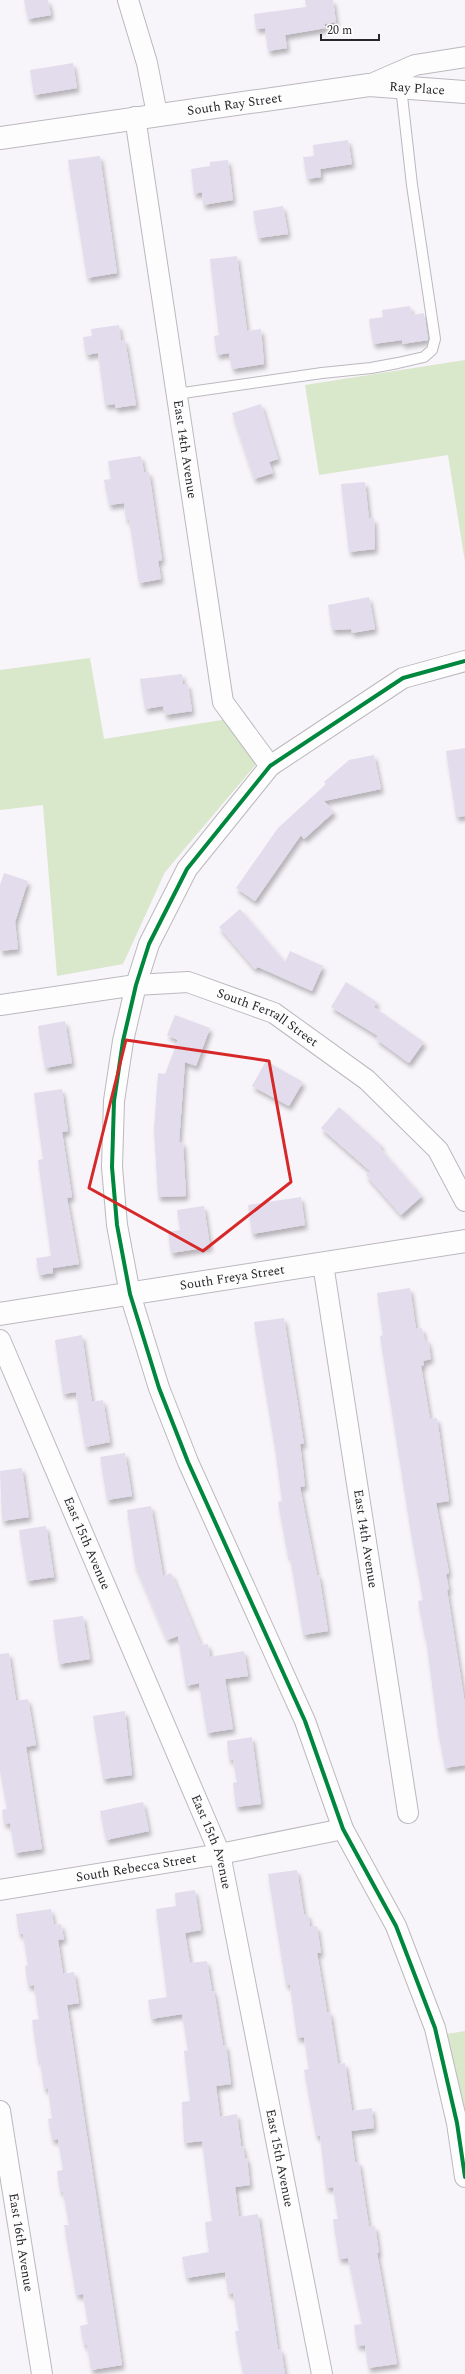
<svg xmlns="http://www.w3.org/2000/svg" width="465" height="2374" font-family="Spectral,serif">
  <defs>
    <filter id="shadow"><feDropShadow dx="2.5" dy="4.5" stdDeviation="2" flood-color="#0004"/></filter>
  </defs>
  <rect width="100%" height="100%" fill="#f7f4fa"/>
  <path fill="#d9e7cb" d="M 465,360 L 465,562 L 448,455 L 319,475 L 305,385 Z
    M 90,658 L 104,739 L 228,719 L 258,762 L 165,872 L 123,964 L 57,976 L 43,805 L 0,810 L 0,670 Z
    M 465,2031 L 465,2110 L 447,2034 Z"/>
  <path fill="#e3dcec" filter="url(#shadow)" d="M 24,0 L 48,0 L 51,15 L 28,19 Z
    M 305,0 L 333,0 L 336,22 L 324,24 L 326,28 L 285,35 L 287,48 L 268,51 L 265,28 L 256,29 L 254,14 L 306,7 Z
    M 73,63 L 77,88 L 34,95 L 30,70 Z
    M 348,140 L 352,164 L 320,169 L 321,177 L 307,179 L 303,157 L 314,156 L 313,145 Z
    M 100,156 L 117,273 L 87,278 L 68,160 Z
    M 228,160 L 233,200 L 203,205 L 202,192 L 194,194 L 191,169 L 210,166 L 210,162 Z
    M 283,206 L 288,234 L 258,238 L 253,211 Z
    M 237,256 L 247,331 L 261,329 L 264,364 L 232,369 L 229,353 L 217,355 L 214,336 L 219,335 L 210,259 Z
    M 410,306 L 412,315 L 424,313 L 428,340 L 402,344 L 402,340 L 373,344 L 369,319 L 383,317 L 382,310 Z
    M 119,325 L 121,340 L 125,340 L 136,405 L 115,408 L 115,404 L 105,405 L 98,353 L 86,355 L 83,337 L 92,336 L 91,329 Z
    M 261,404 L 278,459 L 269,462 L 273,473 L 254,479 L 232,413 Z
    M 141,456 L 144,472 L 149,472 L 162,560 L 158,561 L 161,579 L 139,583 L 129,519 L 126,520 L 124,503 L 109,505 L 104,480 L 111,479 L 108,461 Z
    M 365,482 L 369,519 L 374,518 L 375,549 L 349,552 L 341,484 Z
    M 369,597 L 375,629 L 352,633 L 351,629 L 332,630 L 328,605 Z
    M 182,674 L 183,684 L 188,684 L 192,711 L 165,715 L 163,706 L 145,709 L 140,679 Z
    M 465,748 L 465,816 L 456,817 L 446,751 Z
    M 374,755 L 381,789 L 324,801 L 334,812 L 304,839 L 301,835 L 255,901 L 236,888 L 278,828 L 326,784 L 324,782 L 349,760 Z
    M 4,873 L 28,881 L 15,922 L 18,949 L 0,951 L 0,885 Z
    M 240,909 L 285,962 L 290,951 L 323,966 L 312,991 L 258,967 L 255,969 L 219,927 Z
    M 346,982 L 377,1002 L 374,1007 L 424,1042 L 409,1063 L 376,1039 L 378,1036 L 331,1007 Z
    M 175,1015 L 210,1028 L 196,1066 L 185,1062 L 179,1142 L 183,1142 L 186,1196 L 158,1197 L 154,1129 L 158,1073 L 165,1074 L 178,1040 L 167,1035 Z
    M 65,1021 L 72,1063 L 45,1068 L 38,1026 Z
    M 266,1061 L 303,1082 L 289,1106 L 252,1086 Z
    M 62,1089 L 68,1131 L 62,1132 L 72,1197 L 67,1198 L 79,1264 L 53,1268 L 53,1273 L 39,1275 L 36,1258 L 51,1256 L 38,1160 L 43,1159 L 34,1093 Z
    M 339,1107 L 382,1146 L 380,1148 L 422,1196 L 401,1215 L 366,1175 L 370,1171 L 321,1128 Z
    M 301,1197 L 305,1225 L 252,1234 L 248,1205 Z
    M 204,1206 L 210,1247 L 171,1253 L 168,1232 L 180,1230 L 177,1210 Z
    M 410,1288 L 416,1329 L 422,1328 L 425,1341 L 428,1340 L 431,1359 L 423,1361 L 424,1365 L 421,1366 L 430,1419 L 437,1418 L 449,1501 L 436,1503 L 449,1573 L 446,1574 L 449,1590 L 447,1590 L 465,1704 L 465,1765 L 445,1768 L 438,1731 L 426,1638 L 425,1638 L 418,1601 L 423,1600 L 411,1533 L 380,1336 L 383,1335 L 377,1293 Z
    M 284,1318 L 304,1444 L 300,1444 L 305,1486 L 300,1487 L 317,1575 L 319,1575 L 328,1631 L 303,1635 L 290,1556 L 288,1557 L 278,1502 L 282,1501 L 275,1448 L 254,1322 Z
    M 82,1335 L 92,1402 L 103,1400 L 110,1442 L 85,1447 L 76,1392 L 63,1394 L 55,1340 Z
    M 125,1453 L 132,1496 L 107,1500 L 100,1457 Z
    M 22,1468 L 29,1517 L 2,1521 L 0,1471 Z
    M 151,1506 L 163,1576 L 171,1573 L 201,1645 L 208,1644 L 210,1657 L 244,1651 L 248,1676 L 225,1679 L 233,1729 L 207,1733 L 199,1683 L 186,1686 L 178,1636 L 167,1640 L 135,1565 L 127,1510 Z
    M 46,1526 L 54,1577 L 27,1581 L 19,1530 Z
    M 83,1616 L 90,1659 L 59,1664 L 53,1620 Z
    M 9,1653 L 16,1701 L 28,1699 L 36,1745 L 26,1747 L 42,1849 L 15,1853 L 10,1823 L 4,1824 L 2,1810 L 7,1809 L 0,1771 L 0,1654 Z
    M 125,1711 L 132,1775 L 103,1779 L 93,1716 Z
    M 252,1737 L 261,1804 L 236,1807 L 233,1783 L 237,1782 L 233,1759 L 229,1760 L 227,1741 Z
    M 143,1802 L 149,1831 L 106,1840 L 100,1811 Z
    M 297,1870 L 304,1915 L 308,1914 L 310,1927 L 317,1926 L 321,1953 L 317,1953 L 327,2012 L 330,2012 L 338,2064 L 345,2063 L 352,2111 L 372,2108 L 374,2128 L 351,2131 L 355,2162 L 359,2162 L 369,2227 L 375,2226 L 379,2253 L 377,2253 L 397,2364 L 368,2368 L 365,2345 L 357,2346 L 354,2325 L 362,2324 L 348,2258 L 339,2259 L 333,2219 L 338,2219 L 333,2187 L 326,2188 L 320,2136 L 316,2136 L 304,2070 L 309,2069 L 304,2037 L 297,2038 L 290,1985 L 286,1985 L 268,1874 Z
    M 195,1890 L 201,1930 L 185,1933 L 190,1963 L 207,1961 L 212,1991 L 214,1991 L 223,2045 L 226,2045 L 231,2084 L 216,2086 L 220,2117 L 237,2114 L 241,2146 L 243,2146 L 245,2158 L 247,2158 L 250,2185 L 235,2187 L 239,2217 L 258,2214 L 278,2350 L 281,2349 L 285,2374 L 243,2374 L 235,2331 L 239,2331 L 233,2293 L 228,2294 L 225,2272 L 186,2278 L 182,2257 L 209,2252 L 205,2222 L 212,2221 L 202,2141 L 184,2143 L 182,2102 L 190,2101 L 190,2099 L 184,2051 L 188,2050 L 182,2014 L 151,2019 L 148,2000 L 167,1997 L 156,1909 L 176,1906 L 175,1893 Z
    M 51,1909 L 54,1925 L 61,1924 L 64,1939 L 58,1940 L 63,1974 L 74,1972 L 79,2003 L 67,2005 L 122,2365 L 91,2370 L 87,2345 L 84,2345 L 80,2326 L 88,2324 L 83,2294 L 76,2295 L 64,2225 L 69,2225 L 63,2191 L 60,2192 L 57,2171 L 63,2170 L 58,2139 L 52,2140 L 48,2119 L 52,2118 L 48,2088 L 44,2089 L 40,2061 L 38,2061 L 32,2020 L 39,2019 L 34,1985 L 28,1986 L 25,1966 L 28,1965 L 23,1934 L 19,1934 L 16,1914 Z"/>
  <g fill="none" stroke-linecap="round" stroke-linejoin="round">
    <defs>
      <path id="service" d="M 176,394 L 322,373 L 371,368 L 398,363 L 424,357 L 432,350 L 435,339 L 412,185 L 401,87"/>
      <g id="minor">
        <path d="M 128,0 L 147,63 L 157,114"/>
        <path d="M 369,85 L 415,65 L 465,57"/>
        <path id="s1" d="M 135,117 L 223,702 L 270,766"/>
        <path d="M 465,661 L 403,678 L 270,766 L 187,869 L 149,944 L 136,985 L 123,1041 L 114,1101 L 112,1167 L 117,1225 L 130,1294 L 159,1388 L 188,1462 L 305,1721 L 343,1829 L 396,1926 L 435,2028 L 457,2123 L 465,2177"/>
        <path id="s2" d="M 0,1005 L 136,985 L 188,982 L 274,1013 L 367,1080 L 438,1150 L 465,1201"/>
        <path id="s3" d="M 323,1264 L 408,1813"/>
        <path id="s4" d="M 0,1340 L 220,1854 L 322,2374"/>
        <path id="s5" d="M 0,1890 L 220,1854 L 343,1829"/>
        <path id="s6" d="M 0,2111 L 42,2374"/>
      </g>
      <g id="secondary">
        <path id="s7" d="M 0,138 L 369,85 L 465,92"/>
        <path id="s8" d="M 0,1314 L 465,1241"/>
      </g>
    </defs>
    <use href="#service" stroke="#bbb9be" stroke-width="12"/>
    <use href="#minor" stroke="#bbb9be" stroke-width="22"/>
    <use href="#secondary" stroke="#bbb9be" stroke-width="24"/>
    <use href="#service" stroke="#fefdfe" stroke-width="10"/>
    <use href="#minor" stroke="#fefdfe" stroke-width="20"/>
    <use href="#secondary" stroke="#fefdfe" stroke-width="22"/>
    <defs>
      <path id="cycleway" d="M 465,661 L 403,678 L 270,766 L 187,869 L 149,944 L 136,985 L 123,1041 L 114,1101 L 112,1167 L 117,1225 L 130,1294 L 159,1388 L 188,1462 L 305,1721 L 343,1829 L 396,1926 L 435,2028 L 457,2123 L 465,2177"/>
    </defs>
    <use href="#cycleway" stroke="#fff" stroke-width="6"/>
    <use href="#cycleway" stroke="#00873e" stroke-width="4"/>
  </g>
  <path fill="none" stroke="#d62828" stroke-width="3" stroke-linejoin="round" d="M 126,1040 L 269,1061 L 291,1182 L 203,1251 L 89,1188 Z"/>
  <g text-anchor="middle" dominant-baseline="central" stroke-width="4" stroke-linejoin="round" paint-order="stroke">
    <g font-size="13" fill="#28262a" stroke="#fff">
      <text stroke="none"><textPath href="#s7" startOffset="421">Ray Place</textPath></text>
      <text stroke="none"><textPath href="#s7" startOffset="237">South Ray Street</textPath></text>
      <text stroke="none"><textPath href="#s1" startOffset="336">East 14th Avenue</textPath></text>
      <text stroke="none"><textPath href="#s2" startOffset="277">South Ferrall Street</textPath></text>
      <text stroke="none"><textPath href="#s8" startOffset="235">South Freya Street</textPath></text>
      <text stroke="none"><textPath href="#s3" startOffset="278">East 14th Avenue</textPath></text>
      <text stroke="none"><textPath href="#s4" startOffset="221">East 15th Avenue</textPath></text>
      <text stroke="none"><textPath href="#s4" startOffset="545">East 15th Avenue</textPath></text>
      <text stroke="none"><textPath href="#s5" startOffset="138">South Rebecca Street</textPath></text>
      <text stroke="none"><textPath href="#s4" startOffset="869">East 15th Avenue</textPath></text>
      <text stroke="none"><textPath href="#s6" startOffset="133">East 16th Avenue</textPath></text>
    </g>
  </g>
  <path d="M321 34v6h58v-6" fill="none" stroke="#28262a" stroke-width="2"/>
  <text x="327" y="34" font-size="12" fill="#28262a" stroke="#ffffff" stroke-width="3" paint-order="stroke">20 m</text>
</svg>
